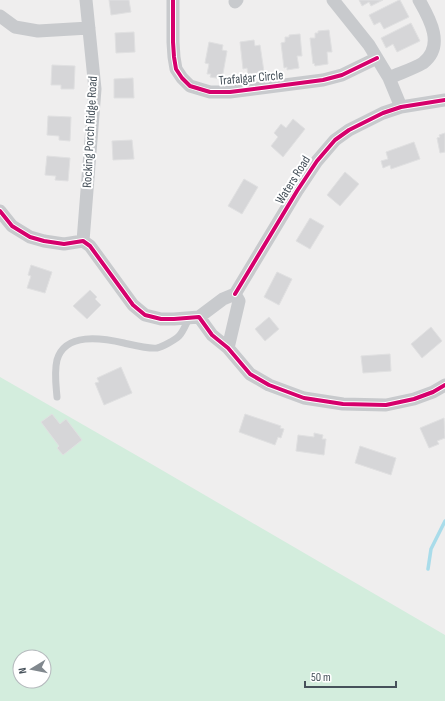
<svg xmlns="http://www.w3.org/2000/svg" width="445" height="701" font-family="'Sofia Sans Condensed',sans-serif">
  <rect width="100%" height="100%" fill="#efeeee"/>
  <path fill="#d3eddd" fill-rule="evenodd" d="M 0,377 L 148,462 L 445,635 L 445,701 L 0,701 ZM 20,657 L 44,657 L 44,681 L 20,681 Z"/>
  <g fill="none" stroke-linecap="round" stroke-linejoin="round">
    <path stroke="#a9dcea" stroke-width="3.5" d="M 428,569 L 431,549 L 445,521"/>
  </g>
  <path fill="#d6d6d8" stroke="#e0e0e1" d="M 109,0 L 129,0 L 131,12 L 111,15 Z
    M 359,0 L 383,0 L 371,6 L 369,2 L 362,6 Z
    M 399,0 L 400,0 L 409,17 L 384,29 L 380,22 L 374,25 L 369,15 Z
    M 411,23 L 420,41 L 397,52 L 393,44 L 386,48 L 381,38 Z
    M 329,30 L 332,52 L 327,52 L 328,64 L 315,66 L 314,63 L 313,64 L 310,38 L 315,38 L 315,33 L 318,33 L 318,31 Z
    M 134,32 L 135,52 L 116,53 L 115,33 Z
    M 300,34 L 302,56 L 297,56 L 299,68 L 287,70 L 287,67 L 284,68 L 281,43 L 285,42 L 285,37 L 289,37 L 289,35 Z
    M 254,40 L 255,46 L 260,45 L 264,72 L 248,74 L 247,68 L 243,69 L 240,42 Z
    M 209,42 L 223,45 L 222,50 L 227,51 L 222,79 L 210,77 L 211,74 L 207,74 L 209,64 L 205,63 Z
    M 52,65 L 75,66 L 74,89 L 61,89 L 61,85 L 51,85 Z
    M 133,78 L 134,98 L 114,98 L 114,79 Z
    M 48,116 L 71,117 L 70,141 L 59,140 L 59,136 L 47,135 Z
    M 293,119 L 305,129 L 283,157 L 271,146 L 278,137 L 274,133 L 281,124 L 286,128 Z
    M 445,133 L 445,152 L 440,153 L 437,138 L 440,137 L 439,135 Z
    M 132,140 L 134,159 L 113,160 L 112,141 Z
    M 414,142 L 420,159 L 391,169 L 390,165 L 383,168 L 381,161 L 388,159 L 386,152 Z
    M 47,156 L 70,158 L 68,181 L 55,180 L 56,176 L 45,175 Z
    M 345,172 L 359,184 L 340,206 L 327,195 Z
    M 244,179 L 258,187 L 242,214 L 228,206 Z
    M 310,218 L 324,226 L 310,249 L 296,241 Z
    M 31,265 L 52,272 L 45,293 L 27,288 L 31,276 L 28,275 Z
    M 277,272 L 292,279 L 279,305 L 264,297 Z
    M 90,290 L 97,297 L 95,299 L 101,305 L 87,319 L 73,306 Z
    M 269,317 L 279,329 L 265,341 L 255,329 Z
    M 431,327 L 442,341 L 422,358 L 411,344 Z
    M 390,354 L 391,371 L 363,373 L 361,356 Z
    M 121,367 L 132,393 L 104,405 L 95,383 L 99,382 L 97,378 Z
    M 52,414 L 60,424 L 66,419 L 82,440 L 63,455 L 57,448 L 59,446 L 41,422 Z
    M 245,414 L 281,426 L 280,428 L 284,429 L 281,438 L 278,437 L 275,445 L 239,432 Z
    M 444,418 L 445,438 L 437,441 L 439,444 L 429,448 L 420,428 Z
    M 314,433 L 323,435 L 322,439 L 326,439 L 324,455 L 296,451 L 298,435 L 314,437 Z
    M 360,446 L 396,458 L 391,475 L 355,463 Z"/>
  <g fill="none" stroke-linecap="round" stroke-linejoin="round">
    <path stroke="#c8cacd" stroke-width="7" d="M 57,397 C 56,385 54,372 57,360 C 65,332 102,338 124,343 C 133,345 148,349 157,348 C 162,347 175,340 179,336 C 183,332 186,324 189,318"/>
    <path stroke="#c8cacd" stroke-width="13" d="M 173,0 L 173,42 L 174,57 L 176,69 L 182,78 L 190,86 L 210,92 L 230,92 L 323,80 L 342,75 L 377,58
      M 333,0 L 369,45 L 389,78 L 401,107
      M 235,2 L 237,0
      M 0,16 L 15,27 L 38,31 L 89,28
      M 389,78 C 400,73 413,69 423,63 C 445,46 430,19 419,0
      M 0,211 L 12,226 L 30,237 L 44,241 L 64,244 L 83,241 L 90,246 L 133,305 L 145,315 L 161,319 L 174,319 L 199,317
      M 83,241 L 95,89 L 86,0
      M 235,294 L 297,191 L 317,161 L 335,140 L 349,130 L 383,113 L 401,107 L 445,100
      M 199,317 L 212,335 L 228,348 L 250,374 L 269,385 L 304,398 L 343,404 L 386,405 L 414,399 L 433,392 L 445,385
      M 199,317 L 223,299 L 235,294 L 239,301 L 228,348"/>
    <defs>
      <path id="cycleway" d="M 173,0 L 173,42 L 174,57 L 176,69 L 182,78 L 190,86 L 210,92 L 230,92 L 323,80 L 342,75 L 377,58
        M 0,211 L 12,226 L 30,237 L 44,241 L 64,244 L 83,241 L 90,246 L 133,305 L 145,315 L 161,319 L 174,319 L 199,317 L 212,335 L 228,348 L 250,374 L 269,385 L 304,398 L 343,404 L 386,405 L 414,399 L 433,392 L 445,385
        M 235,294 L 297,191 L 317,161 L 335,140 L 349,130 L 383,113 L 401,107 L 445,100"/>
    </defs>
    <use href="#cycleway" stroke="#fff" stroke-width="6"/>
    <use href="#cycleway" stroke="#d6006c" stroke-width="4"/>
  </g>
  <g text-anchor="middle" dominant-baseline="central" stroke-width="4" stroke-linejoin="round" paint-order="stroke">
    <g font-size="13" fill="#46515a" stroke="#fff">
      <text transform="translate(251 78) rotate(-5)">Trafalgar Circle</text>
      <text transform="translate(90 132) rotate(-87)">Rocking Porch Ridge Road</text>
      <text transform="translate(293 180) rotate(-58)">Waters Road</text>
    </g>
  </g>
  <g transform="translate(32 669) rotate(260)"><circle r="19" fill="#ffffff" stroke="#b5b9bd"/>
  <path d="M0-3L7 15L0 10L-7 15Z" fill="#81888e"/>
  <text y="-6" font-size="11" font-weight="bold" text-anchor="middle" fill="#46515a">N</text>
  </g>
  <path d="M305 681v6h91v-6" fill="none" stroke="#46515a" stroke-width="2"/>
  <text x="311" y="681" font-size="12" fill="#46515a" stroke="#ffffff" stroke-width="3" paint-order="stroke">50 m</text>
</svg>
